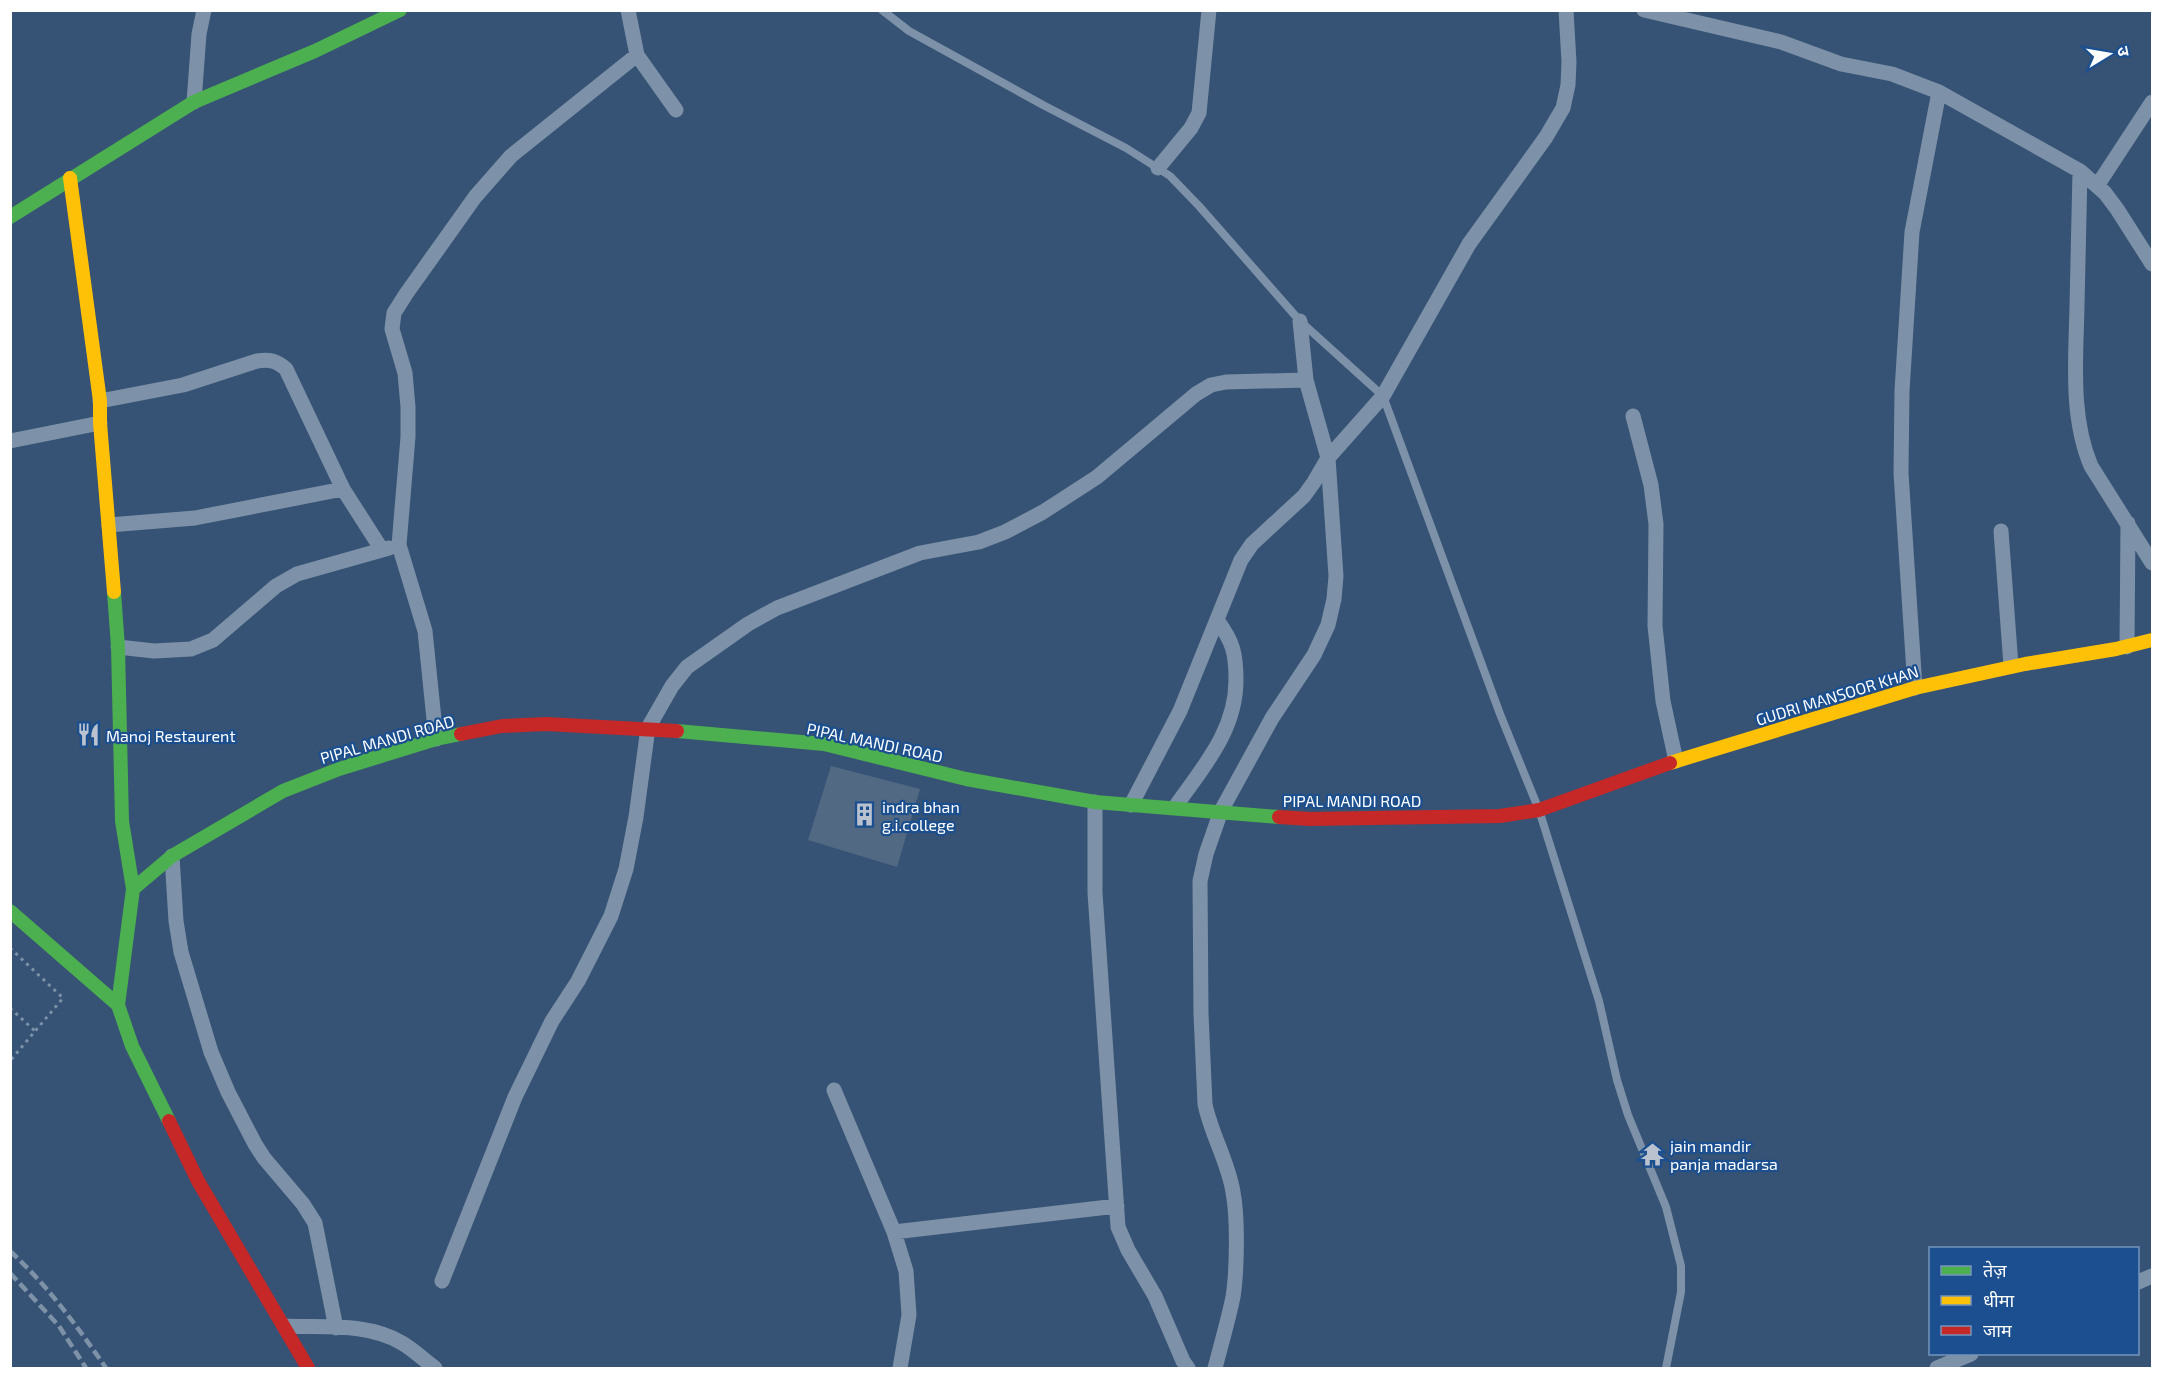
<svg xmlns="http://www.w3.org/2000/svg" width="2163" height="1379" font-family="'Exo 2','Noto Sans Devanagari',sans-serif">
  <rect width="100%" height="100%" fill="#365274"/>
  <path fill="#526984" d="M 831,766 L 920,789 L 897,867 L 808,840 Z"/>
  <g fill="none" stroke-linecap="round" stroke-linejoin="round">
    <path stroke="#7d92a8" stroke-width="3" stroke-dasharray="3 4.5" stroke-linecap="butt" d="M 10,948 L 63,998 L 10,1061
      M 10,1008 L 35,1031"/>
    <path stroke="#7d92a8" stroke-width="8" d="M 882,10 L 909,31 L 1043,105 L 1126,148 L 1170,176 L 1199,206 L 1300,321 L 1383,396 L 1500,714 L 1539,810 L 1599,1001 L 1617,1080 L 1628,1115 L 1666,1207 L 1681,1266 L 1681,1292 L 1666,1368"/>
    <path stroke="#7d92a8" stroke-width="15" d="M 628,10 L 637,55 L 676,110
      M 1644,10 L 1781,42 L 1841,64 L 1892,74 L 1939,92 L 2080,171 L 2105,193 L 2117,209 L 2152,264
      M 194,102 L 199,34 L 204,10
      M 1158,168 L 1191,128 L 1199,113 L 1209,10
      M 2080,171 C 2079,216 2078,261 2077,306 C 2076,358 2070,417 2091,466 L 2152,563
      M 2097,186 L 2152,102
      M 100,401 L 183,385 L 257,361 C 270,359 277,361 286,369 L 343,489 L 382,550
      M 1633,416 L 1651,485 L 1656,524 L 1655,626 L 1663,701 L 1676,761
      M 10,441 L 100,423
      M 109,525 L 195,518 L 343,489
      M 2001,531 L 2011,666
      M 118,647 L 154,651 L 191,649 L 213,640 L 276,586 L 297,574 L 389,548
      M 2127,647 L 2128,523
      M 1915,688 L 1901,473 L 1902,391 L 1912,232 L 1939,92
      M 436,739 L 425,631 L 399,545 L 408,437 L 408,407 L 405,373 L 392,329 L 394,313 L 406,294 L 475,197 L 511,156 L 637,55
      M 1095,802 L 1095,893 L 1118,1227 L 1128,1250 L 1155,1296 L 1183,1361 L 1188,1368
      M 1131,805 L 1180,711 L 1241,560 L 1252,544 L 1304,496 L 1314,482 L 1328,458 L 1383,396 L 1469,244 L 1546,137 L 1563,108 L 1568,85 L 1569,62 L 1566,10
      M 1175,807 C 1203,767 1236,731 1236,680 C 1236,653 1233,642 1217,620
      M 172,856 L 176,921 L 181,952 L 211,1052 L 228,1092 L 255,1144 L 264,1158 L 303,1204 L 315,1223 L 336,1328
      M 834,1090 L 894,1232 L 906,1271 L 909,1315 L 900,1368
      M 894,1232 L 1117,1206
      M 442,1281 L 515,1097 L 552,1021 L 578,981 L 611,916 L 626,869 L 636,817 L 648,728 L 672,686 L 687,667 L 748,624 L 777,608 L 920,553 L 979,542 L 1005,532 L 1043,512 L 1097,477 L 1196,394 L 1211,385 L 1226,382 L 1306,380
      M 2138,1282 L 2152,1276
      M 284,1326 C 322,1328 367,1322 402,1343 C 414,1350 424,1360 435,1368
      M 1215,1368 C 1221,1345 1228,1321 1233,1297 C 1237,1271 1238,1218 1233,1192 C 1228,1161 1211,1134 1205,1104 L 1201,1014 L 1200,881 L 1206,854 L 1221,811 L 1272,718 L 1314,655 L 1328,625 L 1334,599 L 1336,576 L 1328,458 L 1306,380 L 1300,321
      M 1937,1368 L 1971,1354"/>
    <path stroke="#4caf50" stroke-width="14" d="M 10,217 L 194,102 L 315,51 L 400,10
      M 114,592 L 118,647 L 122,821 L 133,889 L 118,1005 L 132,1046 L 169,1121
      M 677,731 L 824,744 L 966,779 L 1095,802 L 1279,817
      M 133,889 L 172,856 L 283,791 L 339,769 L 436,739 L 461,734
      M 10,911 L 118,1005"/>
    <path stroke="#ffc107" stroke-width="14" d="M 70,178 L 100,401 L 100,423 L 114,592
      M 1670,763 L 1915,688 L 2025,664 L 2116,649 L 2152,640"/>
    <path stroke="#c62828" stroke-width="14" d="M 461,734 L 502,726 L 546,724 L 677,731
      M 1279,817 L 1310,819 L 1500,816 L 1539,810 L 1670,763
      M 169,1121 L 198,1181 L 308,1368"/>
    <path stroke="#7e92a7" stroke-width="4.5" stroke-dasharray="10 4.5" stroke-linecap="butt" d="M 10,1251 C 48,1286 77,1326 106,1368
      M 10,1273 L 59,1326 L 86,1368"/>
  </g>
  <defs>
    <symbol id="restaurant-bare" viewBox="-9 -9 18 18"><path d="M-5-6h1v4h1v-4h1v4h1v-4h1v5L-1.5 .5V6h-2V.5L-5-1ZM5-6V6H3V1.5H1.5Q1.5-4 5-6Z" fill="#b9c2ce" stroke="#1b4f8f" stroke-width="2.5" paint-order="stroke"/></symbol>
    <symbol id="building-bare" viewBox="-9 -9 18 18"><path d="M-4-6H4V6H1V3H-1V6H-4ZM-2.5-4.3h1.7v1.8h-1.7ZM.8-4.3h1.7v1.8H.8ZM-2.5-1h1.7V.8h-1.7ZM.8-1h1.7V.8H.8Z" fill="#b9c2ce" stroke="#1b4f8f" stroke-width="2.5" paint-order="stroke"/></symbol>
    <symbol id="temple-bare" viewBox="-9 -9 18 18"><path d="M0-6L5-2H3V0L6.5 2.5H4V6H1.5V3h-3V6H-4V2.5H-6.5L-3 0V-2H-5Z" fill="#b9c2ce" stroke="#1b4f8f" stroke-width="2.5" paint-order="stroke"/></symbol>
  </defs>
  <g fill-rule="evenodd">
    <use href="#restaurant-bare" x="72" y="718" width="33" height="33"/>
    <use href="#building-bare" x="848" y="798" width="33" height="33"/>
    <use href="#temple-bare" x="1636" y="1138" width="33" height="33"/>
  </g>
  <g text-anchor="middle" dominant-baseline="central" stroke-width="4.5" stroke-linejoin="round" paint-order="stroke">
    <g font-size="16" fill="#fff" stroke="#1b4f8f">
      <text transform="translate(1837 695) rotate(-17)">GUDRI MANSOOR KHAN</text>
      <text transform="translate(387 739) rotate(-16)">PIPAL MANDI ROAD</text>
      <text transform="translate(875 742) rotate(12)">PIPAL MANDI ROAD</text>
      <text x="1352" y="800">PIPAL MANDI ROAD</text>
    </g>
    <g font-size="16" fill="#fff" stroke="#1b4f8f" text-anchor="start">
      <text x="106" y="735">Manoj Restaurent</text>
      <text x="882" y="806">indra bhan<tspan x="882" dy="18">g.i.college</tspan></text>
      <text x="1670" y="1145">jain mandir<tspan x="1670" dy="18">panja madarsa</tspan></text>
    </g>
  </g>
  <rect width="2163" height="1379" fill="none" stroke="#ffffff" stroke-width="24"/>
  <rect x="1929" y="1247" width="210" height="108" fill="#1b4f8f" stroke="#7695bc" stroke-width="1.5"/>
  <rect x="1941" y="1266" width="30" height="9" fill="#4caf50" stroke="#7695bc" stroke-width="1.5"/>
  <text x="1983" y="1277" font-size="18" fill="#ffffff">तेज़</text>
  <rect x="1941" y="1296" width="30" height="9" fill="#ffc107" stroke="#7695bc" stroke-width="1.5"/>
  <text x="1983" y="1307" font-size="18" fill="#ffffff">धीमा</text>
  <rect x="1941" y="1326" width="30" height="9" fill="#c62828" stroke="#7695bc" stroke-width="1.5"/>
  <text x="1983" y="1337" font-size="18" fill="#ffffff">जाम</text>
  <g transform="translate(2109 54) rotate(79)" stroke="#1b4f8f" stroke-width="4.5" paint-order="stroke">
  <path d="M0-4.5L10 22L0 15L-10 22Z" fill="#ffffff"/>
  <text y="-9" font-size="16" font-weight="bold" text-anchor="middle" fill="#ffffff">उ</text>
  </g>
</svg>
